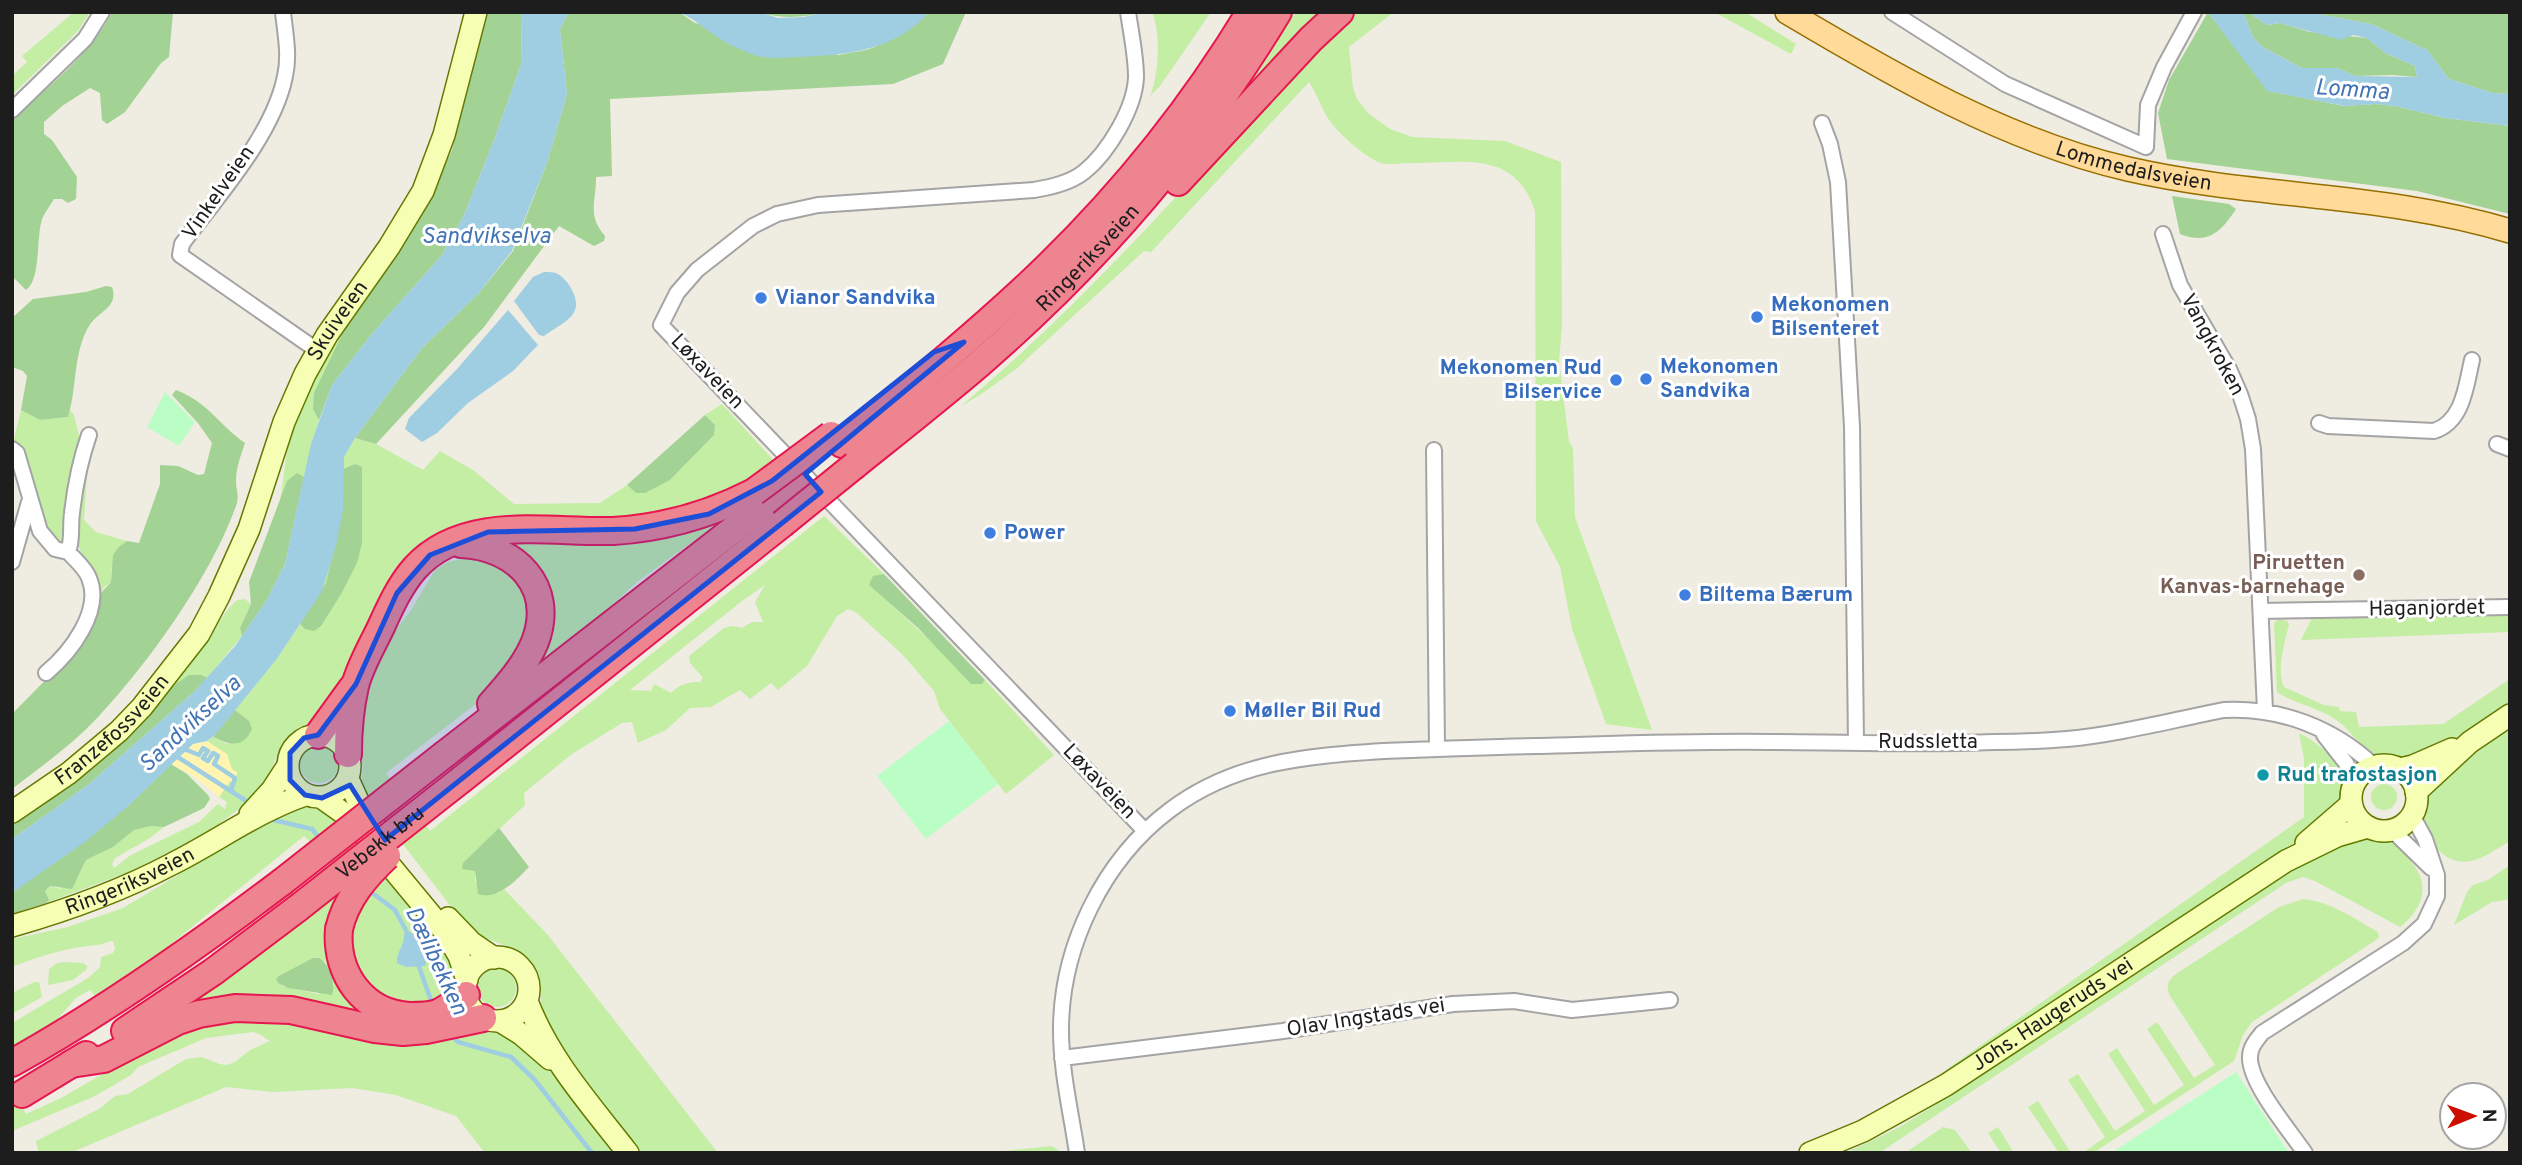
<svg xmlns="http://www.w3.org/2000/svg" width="2522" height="1165" font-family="Overpass,sans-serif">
  <rect width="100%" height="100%" fill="#efece2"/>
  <path fill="#c3eea4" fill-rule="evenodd" d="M 74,12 L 90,12 L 78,31 L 12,95 L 12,76 L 27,62 L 22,56 Z
    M 1152,12 L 1211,12 L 1160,86 L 1150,96 C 1159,75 1161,34 1152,12 Z
    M 1295,12 L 1330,12 L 1244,100 L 1235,101 C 1261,72 1275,46 1295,12 Z
    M 1356,12 L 1394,12 L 1349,47 L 1353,88 L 1357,99 L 1368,113 L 1390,129 L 1412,137 L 1505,141 L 1561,162 L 1562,326 L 1559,361 L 1569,442 L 1573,448 L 1575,517 L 1652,730 L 1606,724 L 1572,629 L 1560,567 L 1536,521 L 1535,211 C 1515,149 1463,163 1409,163 C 1400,163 1385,166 1378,162 C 1359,152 1337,133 1326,115 C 1320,105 1316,92 1309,82 L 1151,252 L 1144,251 L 1016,369 L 980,395 L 961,406 C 1026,352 1087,291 1145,230 C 1215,156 1279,78 1356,12 Z
    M 1714,12 L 1745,12 L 1796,44 L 1791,54 Z
    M 347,324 L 313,409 L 319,420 L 304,477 L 297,474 L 279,509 L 289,437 L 306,395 Z
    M 722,404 L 777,464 L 723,495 L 672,514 L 639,518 L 463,522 C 432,532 406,549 389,578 L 344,679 L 314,722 L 296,729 L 282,743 L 268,778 L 254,798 L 216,826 L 181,846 L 131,871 L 46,903 L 49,900 L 45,891 L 50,886 L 60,889 L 77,879 L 86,860 L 113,847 L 134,830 L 151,826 L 164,827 L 150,838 L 115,858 L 112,864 L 114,868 L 131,855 L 199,822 L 218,804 L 225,809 L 227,802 L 219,797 L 230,780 L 235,783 C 229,758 229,756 207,741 L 213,737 L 227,744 L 249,721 L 235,710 L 276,660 L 300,624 L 305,629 L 355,464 L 343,469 L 344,457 L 355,438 L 376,444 L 423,470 L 440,451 L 473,470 L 514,504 L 600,503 L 627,485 L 636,493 L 670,480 L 714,435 L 715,425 L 705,415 Z
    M 21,410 L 40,420 L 68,417 L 70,410 L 74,415 L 81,444 L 65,544 L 59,545 L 45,529 L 19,446 L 14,439 Z
    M 88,459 L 84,520 L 96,532 L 127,541 C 113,551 111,566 111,582 L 103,588 L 89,627 L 87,627 L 86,562 L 79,547 L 76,522 Z
    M 824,516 L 884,574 L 873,577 L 870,585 L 939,649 L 982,684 L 985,680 L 1054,755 L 1006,794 L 940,709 L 934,691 L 903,655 L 857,613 L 848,609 L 837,616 L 807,666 L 778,690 L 771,683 L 750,699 L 740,690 L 711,707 L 690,708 L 666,730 L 638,743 L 632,722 L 622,723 L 572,754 L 524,793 L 525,805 L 463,863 L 475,871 L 475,882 L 499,893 L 504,889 L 547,934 L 718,1153 L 642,1153 L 564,1053 L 541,1013 L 541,988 L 534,966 L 528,958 L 513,948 L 485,938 L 473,929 L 449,904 L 362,791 L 361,785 L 363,768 L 358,739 L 367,688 L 392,634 L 410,612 L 435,570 L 448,562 L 479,555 L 517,574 L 531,608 L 521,646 L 496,684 L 477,703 L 386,773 L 430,831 ZM 765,585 L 755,602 L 763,622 L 752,622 L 742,628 L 732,626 L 724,628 L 689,656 L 690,663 L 703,678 L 700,682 C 688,682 680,684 671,693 L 654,684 L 651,691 L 630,690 L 742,601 Z
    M 718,520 L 720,522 L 637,582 L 598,618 L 538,662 L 546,640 L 501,537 Z
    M 245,599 L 251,604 L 240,628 L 242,636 L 207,678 L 202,675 L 149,712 L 230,607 L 237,600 Z
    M 2510,612 L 2510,632 L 2301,640 L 2312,618 Z
    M 2279,619 L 2287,621 L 2289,624 C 2285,642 2276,670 2284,687 L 2324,705 L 2339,707 L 2340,711 L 2356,712 L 2359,727 L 2443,724 L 2510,679 L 2510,704 C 2479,724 2412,777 2374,755 C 2359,746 2350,729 2335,719 C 2317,707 2292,703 2277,692 L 2274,623 Z
    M 2510,728 L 2510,841 C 2498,848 2485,858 2471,861 C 2435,868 2412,818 2427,789 C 2436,773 2492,741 2510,728 Z
    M 2299,733 C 2320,744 2355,770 2345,798 C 2337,818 2274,856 2254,870 C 2148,942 2041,1011 1933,1079 L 2304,817 L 2304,758 Z
    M300 764a19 19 0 1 1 38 0a19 19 0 1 1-38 0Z
    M2371 797a13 13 0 1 1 26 0a13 13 0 1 1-26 0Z
    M 310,807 L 331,815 L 384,870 L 448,950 C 464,987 444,1009 406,1004 C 400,1003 390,1003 385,1000 C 362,990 349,956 349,932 C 349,921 360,904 365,893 L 304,836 L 166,948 L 95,996 L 90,990 L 76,998 L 56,1021 L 12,1049 L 12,1023 L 88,978 L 100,967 L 101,957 L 113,953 L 115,949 L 113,941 C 108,941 103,944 98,945 C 68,947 40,956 12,967 L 12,939 L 68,927 L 123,908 L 253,830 L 296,808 Z
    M 2370,832 L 2385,836 L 2404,847 C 2407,857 2410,860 2415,867 C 2431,890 2419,912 2400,927 L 2315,881 L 2303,877 L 2286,883 L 1879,1153 L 1846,1153 L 1898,1128 L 1927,1110 L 2283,875 L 2345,839 Z
    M 2510,865 L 2510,899 L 2492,902 L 2454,925 L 2467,892 L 2473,885 L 2488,880 Z
    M 347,886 L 338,905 L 367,1008 L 363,1021 L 196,1007 L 194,1000 ZM 325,961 L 334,985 L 318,994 L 281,986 Z
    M 2303,899 C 2332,902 2353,918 2378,932 L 2379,938 L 2252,1022 L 2243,1035 L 2234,1061 L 2093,1153 L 2083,1153 L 2105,1137 L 2068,1080 L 2078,1074 L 2115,1131 L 2145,1111 L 2108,1054 L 2117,1048 L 2154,1105 L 2184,1085 L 2147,1029 L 2157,1022 L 2194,1078 L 2215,1065 L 2170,996 C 2166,988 2167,980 2176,974 L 2279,907 Z
    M 65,962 L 83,963 L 87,966 L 87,969 L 73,980 L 48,985 L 49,969 L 57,963 Z
    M478 988a19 19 0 1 1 38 0a19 19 0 1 1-38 0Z
    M 34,982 L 39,982 L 42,997 L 12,1014 L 12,993 Z
    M 228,1017 L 489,1031 C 496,1032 504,1034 510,1037 C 549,1059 587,1118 616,1153 L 485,1153 L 456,1116 L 396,1095 L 352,1088 L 272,1092 L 226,1087 L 70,1153 L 39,1153 L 36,1141 L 99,1109 L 115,1096 L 128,1094 L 186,1059 L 202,1057 L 219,1064 L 227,1065 L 235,1062 L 250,1050 L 270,1041 L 259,1034 L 253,1032 L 206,1038 L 138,1067 L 131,1075 L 95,1096 L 12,1131 L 12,1090 L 26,1114 L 61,1098 L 158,1042 Z
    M 2038,1101 L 2071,1153 L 2059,1153 L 2028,1107 Z
    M 1943,1127 L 1955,1130 L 1972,1153 L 1905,1153 Z
    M 1998,1127 L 2014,1153 L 2001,1153 L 1988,1133 Z
    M 1052,1146 L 1062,1153 L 994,1153 L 994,1152 Z"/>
  <path fill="#a2d294" d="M 112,12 L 173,12 L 169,57 L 161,63 L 125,112 L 107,124 L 102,120 L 100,93 L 90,88 L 62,106 L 44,122 L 44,134 L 52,140 L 77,177 L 76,199 L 68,203 L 62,199 L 54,199 C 50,206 45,212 42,219 C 36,238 41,280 26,290 L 12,276 L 12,120 C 47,87 90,56 112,12 Z
    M 489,12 L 522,12 L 521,64 L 496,135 L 464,215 L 442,255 L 371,335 L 332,385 L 319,420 L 313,409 L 314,393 L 347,324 L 416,225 L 452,150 L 483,22 Z
    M 569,12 L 679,12 L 695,23 L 839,55 C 849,52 862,52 872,48 C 888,42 918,25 929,12 L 966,12 L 943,64 L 893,84 L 610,99 L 612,176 L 596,177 C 596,204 587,215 605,236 L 604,241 L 594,246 L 559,226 L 484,327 L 376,444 L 355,438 L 422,348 L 478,294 L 513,251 L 548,160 L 567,94 L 560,29 Z
    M 760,12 L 829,12 C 804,17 784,20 760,12 Z
    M 2208,12 L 2268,91 L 2344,106 L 2375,104 L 2395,106 L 2445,118 L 2510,126 L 2510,214 L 2417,191 L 2167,159 L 2158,113 L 2169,80 Z
    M 2243,12 L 2248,12 L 2267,25 L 2280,23 L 2310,32 L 2367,38 L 2385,53 L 2415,66 L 2417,77 L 2392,75 L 2355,76 L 2337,68 L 2302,68 L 2261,46 L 2253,37 Z
    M 2307,12 L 2510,12 L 2510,94 L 2493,93 L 2449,79 L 2427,50 L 2371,24 Z
    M 2172,196 L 2229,204 L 2236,209 C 2221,232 2208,245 2180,234 Z
    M 106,286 L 112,287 C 119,308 98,311 89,326 C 73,352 77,389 68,417 L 40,420 L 21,410 L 27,376 L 23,371 L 12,367 L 12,318 L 33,299 L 86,292 Z
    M 176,390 C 209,403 218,424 245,443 C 241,455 236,468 236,480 C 236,494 241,495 234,511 C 210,577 147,665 99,716 C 73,744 42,766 12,789 L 12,714 L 73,652 L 89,627 L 100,594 L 111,582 L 113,555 L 119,547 L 127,541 L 139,543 L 160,484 L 160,465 L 178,466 L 198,475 L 204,474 L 212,443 L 198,423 L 172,395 Z
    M 705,415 L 715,425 L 714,435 L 670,480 L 645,493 L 636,493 L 627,485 Z
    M 355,464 L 362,467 L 362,543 L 357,563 L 341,594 L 321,626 L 314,631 L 305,629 L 300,624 L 326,583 L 343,510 L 343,469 Z
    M 297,473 L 304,477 L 285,564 L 267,600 L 242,636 L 240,628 L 251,604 L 249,582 L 287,481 Z
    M 884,574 L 985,680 L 982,684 L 971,684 L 918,628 L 869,585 L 873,576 Z
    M 189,675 L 202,675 L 207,678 L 195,691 L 88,785 L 12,839 L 12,820 L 149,712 L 176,684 Z
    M 235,710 L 249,721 L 252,729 C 243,749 230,745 213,737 Z
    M 171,764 L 187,774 L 208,795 L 210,799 L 204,808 L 164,827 L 151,826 L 134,830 L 113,847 L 86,860 L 72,889 L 50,886 L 45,891 L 49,900 L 46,903 L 12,914 L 12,893 L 127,807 Z
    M 499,828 L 529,867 C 516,880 498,901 478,894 L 475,871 L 462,869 L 463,863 Z
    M 313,958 L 319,958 C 330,964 336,984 332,995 L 288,988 L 278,983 L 276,979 L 279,976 Z"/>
  <path fill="#fff5b1" d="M 207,741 L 227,754 L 232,769 L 237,772 L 235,784 L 230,781 L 219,797 L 193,776 L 171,764 L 193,744 Z"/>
  <path fill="#bbfec5" d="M 165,392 L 195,422 L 179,446 L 147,427 Z
    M 949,721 L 998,784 L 926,839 L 877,776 Z
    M 2236,1072 L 2289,1153 L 2111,1153 Z"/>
  <path fill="#9fcde1" d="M 522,12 L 569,12 L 560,29 L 567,94 L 548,160 L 512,251 L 478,294 L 422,348 L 355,438 L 344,457 L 343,510 L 336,546 L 322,591 L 276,660 L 215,735 L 207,741 L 193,744 L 127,807 L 85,842 L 12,893 L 12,839 L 88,785 L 195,691 L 235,646 L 267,600 L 285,564 L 311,444 L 332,385 L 371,335 L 442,255 L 464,215 L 496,135 L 521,64 Z
    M 679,12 L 760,12 L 778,18 L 803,17 L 829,12 L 929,12 C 897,50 847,55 801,57 C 789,57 776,59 764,57 C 754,56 742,50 733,46 C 714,38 698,20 679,12 Z
    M 2208,12 L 2243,12 L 2253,37 L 2261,46 L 2302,68 L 2337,68 L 2355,76 L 2417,77 L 2415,66 L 2385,53 L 2367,38 L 2353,35 L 2341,40 L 2280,23 L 2267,25 L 2248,12 L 2307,12 L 2371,24 L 2427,50 L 2449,79 L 2493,93 L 2510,94 L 2510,126 L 2445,118 L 2395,106 L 2375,104 L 2345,106 L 2267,91 Z
    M 544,272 C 546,272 554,272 556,273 C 567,278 580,298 575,310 C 571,321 553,329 544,336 L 539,335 L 514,301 L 533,277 Z
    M 508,310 L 538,345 L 513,371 L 468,403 L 437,433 L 422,442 L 405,429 L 409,418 L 457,369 Z
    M 410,932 L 417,937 L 428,958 L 425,966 L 406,967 L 397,963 C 396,952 405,945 404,934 Z"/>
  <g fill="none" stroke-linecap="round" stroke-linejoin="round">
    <path stroke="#9fcde1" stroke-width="4.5" d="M 181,750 L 187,750 L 199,755 L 203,748 L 208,751 L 203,758 L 208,761 L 213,753 L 218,756 L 214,764 L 235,778 L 231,790
      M 173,754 L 251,804
      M 269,819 L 312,829 L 320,839
      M 367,889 L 395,910 L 409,936
      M 417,961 L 433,1006
      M 450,1034 L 458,1042 L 511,1057 L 534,1079 L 592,1153"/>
    <defs>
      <path id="street" d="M 283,12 C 285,33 290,55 285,76 C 274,134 217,197 182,244 L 180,255 L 318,351
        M 1128,12 C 1131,33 1136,56 1136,77 C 1135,108 1108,153 1084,172 C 1070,183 1051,187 1034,190 L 818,205 L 777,214 L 753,226 L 697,270 L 677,293 L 661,325 L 1145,831
        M 1892,12 L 2005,84 L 2146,147 L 2148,105 L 2164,67 L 2194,12
        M 12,110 L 85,39 L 102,12
        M 1822,123 L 1830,144 L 1838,182 L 1852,427 L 1856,742
        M 2163,234 L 2180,285 L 2229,369 L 2240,394 L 2248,419 L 2253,449 L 2265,710
        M 2319,423 L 2328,426 L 2434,431 C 2463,422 2466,386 2472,360
        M 2497,444 L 2510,449
        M 12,449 L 17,453 L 40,531 L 55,549 L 68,552 C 73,539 70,527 72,513 C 75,486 80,461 89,435
        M 1434,450 L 1437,748
        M 12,562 L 29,502
        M 2261,611 L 2510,607
        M 46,673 C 70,653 103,611 89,578 C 86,569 75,559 68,552
        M 2324,735 L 2346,763 L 2355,782
        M 2392,830 L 2431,868
        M 1062,1058 L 1283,1031 L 1453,1004 L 1514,1001 L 1572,1010 L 1670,1000
        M 1077,1153 C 1071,1112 1061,1072 1061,1030 C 1061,947 1103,860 1170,810 C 1235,761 1307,756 1384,751 C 1435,749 1485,747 1536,746 C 1614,744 1691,741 1769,742 C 1844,742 1919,745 1994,742 C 2018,742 2043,741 2067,739 C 2120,734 2172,720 2224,710 C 2280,707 2334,728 2374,766
        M 2305,1153 C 2290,1131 2249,1083 2250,1057 C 2250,1047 2256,1041 2262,1033 L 2403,943 L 2424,924 L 2437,896 L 2437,875 L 2425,839 L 2412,815"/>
      <g id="secondary">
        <circle cx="319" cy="766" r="31"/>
        <circle cx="2384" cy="798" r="33"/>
        <path d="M 2400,769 L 2413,766 L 2452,749"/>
        <path d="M 348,779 L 358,801 L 375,827"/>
        <path d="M 2416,792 L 2470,742 L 2510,715"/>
        <path d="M 322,798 L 346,815 L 363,833 L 445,932 L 459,956 L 467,980"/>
        <path id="s1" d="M 12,812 L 69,773 L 119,731 L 142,707 L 199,634 L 219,596 L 249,529 L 284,422 L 305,374 L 327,335 L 389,247 L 423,191 L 444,135 L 476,12"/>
        <path d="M 250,814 L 272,790 L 287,767"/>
        <path d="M 2306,843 L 2351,804"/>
        <path d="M 448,918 L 472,943 L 494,958"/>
        <path id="s2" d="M 12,926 C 68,910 121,891 172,864 C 218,841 256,812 305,795"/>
        <circle cx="497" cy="989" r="32"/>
        <path d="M 527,1001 C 549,1059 590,1104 628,1153"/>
        <path d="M 500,1021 L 521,1034 L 550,1059"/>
        <path id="s3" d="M 1810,1153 L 1863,1131 L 1946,1085 L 2286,861 L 2337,836 L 2368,827"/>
      </g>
      <g id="primary">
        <path id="s4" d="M 1787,12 C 1893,75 2006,141 2128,169 C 2254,198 2386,193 2510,231"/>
      </g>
      <g id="highway">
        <path d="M 1178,182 L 1311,39 L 1340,12"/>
        <path d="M 842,444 C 904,393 966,343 1025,288 C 1111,208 1189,113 1250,12"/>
        <path id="s5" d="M 855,465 C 896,432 938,399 979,364 C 1096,263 1198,145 1278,12"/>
        <path d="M 461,544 C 515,546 556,586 535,642 C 525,666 508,685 491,704"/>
        <path d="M 318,735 L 352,688"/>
        <path d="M 348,754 C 348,731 350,708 355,686 C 360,666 372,646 381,627 C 390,607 400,585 415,568 C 464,514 548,533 613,531 C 664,528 709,515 754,492"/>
        <path d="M 445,754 L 797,480"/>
        <path d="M 462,779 L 782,524"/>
        <path d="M 339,929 C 335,974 364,1014 410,1016 C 420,1016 429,1016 438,1013 C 448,1008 457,1001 466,995"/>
        <path d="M 125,1031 L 213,972 L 298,908"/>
        <path d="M 12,1063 C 107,1010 196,947 282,882"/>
        <path d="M 71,1064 L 104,1059 L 178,1021 L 199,1014 L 235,1008 L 291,1010 L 375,1029 L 403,1032 L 426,1030 L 483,1018"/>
        <path d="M 22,1094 L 86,1055"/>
      </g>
    </defs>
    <use href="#street" stroke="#a4a4a4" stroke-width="18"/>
    <use href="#secondary" stroke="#647900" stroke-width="24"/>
    <use href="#primary" stroke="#976f00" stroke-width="26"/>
    <use href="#highway" stroke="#e7164f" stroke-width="30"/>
    <use href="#street" stroke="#fff" stroke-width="14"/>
    <use href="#secondary" stroke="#f5feb2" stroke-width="21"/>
    <use href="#primary" stroke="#ffda98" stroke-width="23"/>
    <use href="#highway" stroke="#ed8490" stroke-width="26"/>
    <defs>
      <g id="highway-bridge">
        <path d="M 754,492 L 831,435"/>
        <path d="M 782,524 L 855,465"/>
        <path d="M 282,882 L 445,754"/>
        <path id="s6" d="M 298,908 L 462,779"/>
        <path d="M 339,929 C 346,899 365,877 387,856"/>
      </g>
    </defs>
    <use href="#highway-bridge" stroke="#e7164f" stroke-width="30" stroke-linecap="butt"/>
    <use href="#highway-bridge" stroke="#ed8490" stroke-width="26"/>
  </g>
  <path fill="#1d4ed8" fill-opacity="0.2" stroke="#1d4ed8" stroke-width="5" stroke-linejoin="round" d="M 964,342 L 805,474 L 821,492 L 385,840 L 350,785 L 322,798 L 305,795 L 290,780 L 290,753 L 304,738 L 318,735 L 356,684 L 397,593 L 430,555 L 488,532 L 635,529 L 709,514 L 772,481 L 934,352 Z"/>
  <g fill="#3f7fe0" stroke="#fff" stroke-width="2.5">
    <circle cx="761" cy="298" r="7"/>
    <circle cx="1757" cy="317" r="7"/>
    <circle cx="1646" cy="379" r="7"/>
    <circle cx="1616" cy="380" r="7"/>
    <circle cx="990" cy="533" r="7"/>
    <circle cx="1685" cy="595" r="7"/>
    <circle cx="1230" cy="711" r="7"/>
  </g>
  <circle fill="#8d6e63" stroke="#fff" stroke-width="2.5" cx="2359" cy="575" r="7"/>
  <circle fill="#0f9aa8" stroke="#fff" stroke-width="2.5" cx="2263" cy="775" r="7"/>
  <g text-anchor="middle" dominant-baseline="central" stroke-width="6" stroke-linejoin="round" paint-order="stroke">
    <g font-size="21" fill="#1d1d1d" stroke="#fff">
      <text stroke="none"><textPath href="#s4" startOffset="382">Lommedalsveien</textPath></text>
      <text transform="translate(219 193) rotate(-55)">Vinkelveien</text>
      <text stroke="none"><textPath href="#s5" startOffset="312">Ringeriksveien</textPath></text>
      <text stroke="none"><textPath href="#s1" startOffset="604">Skuiveien</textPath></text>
      <text transform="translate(2212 345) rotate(62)">Vangkroken</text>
      <text transform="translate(707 372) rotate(46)">Løxaveien</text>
      <text transform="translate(2427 609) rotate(-1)">Haganjordet</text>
      <text stroke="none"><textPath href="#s1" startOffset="130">Franzefossveien</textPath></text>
      <text x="1928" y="742">Rudssletta</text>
      <text transform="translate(1099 782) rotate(46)">Løxaveien</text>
      <text stroke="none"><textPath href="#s6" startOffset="105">Vebekk bru</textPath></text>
      <text stroke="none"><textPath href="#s2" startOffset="126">Ringeriksveien</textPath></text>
      <text stroke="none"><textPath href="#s3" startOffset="280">Johs. Haugeruds vei</textPath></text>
      <text transform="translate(1366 1018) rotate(-9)">Olav Ingstads vei</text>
    </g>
    <g font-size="21" font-weight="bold" fill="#366cbe" stroke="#fff" text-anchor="start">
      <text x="775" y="298">Vianor Sandvika</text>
      <text x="1771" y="305">Mekonomen<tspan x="1771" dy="24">Bilsenteret</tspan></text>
      <text x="1660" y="367">Mekonomen<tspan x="1660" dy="24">Sandvika</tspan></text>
      <text x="1602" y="368" text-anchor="end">Mekonomen Rud<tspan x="1602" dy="24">Bilservice</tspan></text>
      <text x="1004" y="533">Power</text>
      <text x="1699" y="595">Biltema Bærum</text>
      <text x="1244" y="711">Møller Bil Rud</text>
    </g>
    <g font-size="21" font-weight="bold" fill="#785e54" stroke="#fff" text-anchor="end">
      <text x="2345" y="563">Piruetten<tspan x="2345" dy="24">Kanvas-barnehage</tspan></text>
    </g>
    <g font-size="21" font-weight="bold" fill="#0d838f" stroke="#fff" text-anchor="start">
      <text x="2277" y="775">Rud trafostasjon</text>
    </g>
    <g font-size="23" font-style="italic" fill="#4274b5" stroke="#fff">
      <text transform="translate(2352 91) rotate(4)">Lomma</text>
      <text x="486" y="237">Sandvikselva</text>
      <text transform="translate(191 725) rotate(-43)">Sandvikselva</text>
      <text transform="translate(435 961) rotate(65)">Dælibekken</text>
    </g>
  </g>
  <rect width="2522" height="1165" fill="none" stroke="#1d1d1d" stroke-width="28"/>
  <g transform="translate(2473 1116) rotate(89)"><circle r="33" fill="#ffffff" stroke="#a5a5a5" stroke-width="2"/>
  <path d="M0-5L12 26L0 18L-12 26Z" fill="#cb0e00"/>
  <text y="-10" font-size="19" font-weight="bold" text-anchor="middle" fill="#1d1d1d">N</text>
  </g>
</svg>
